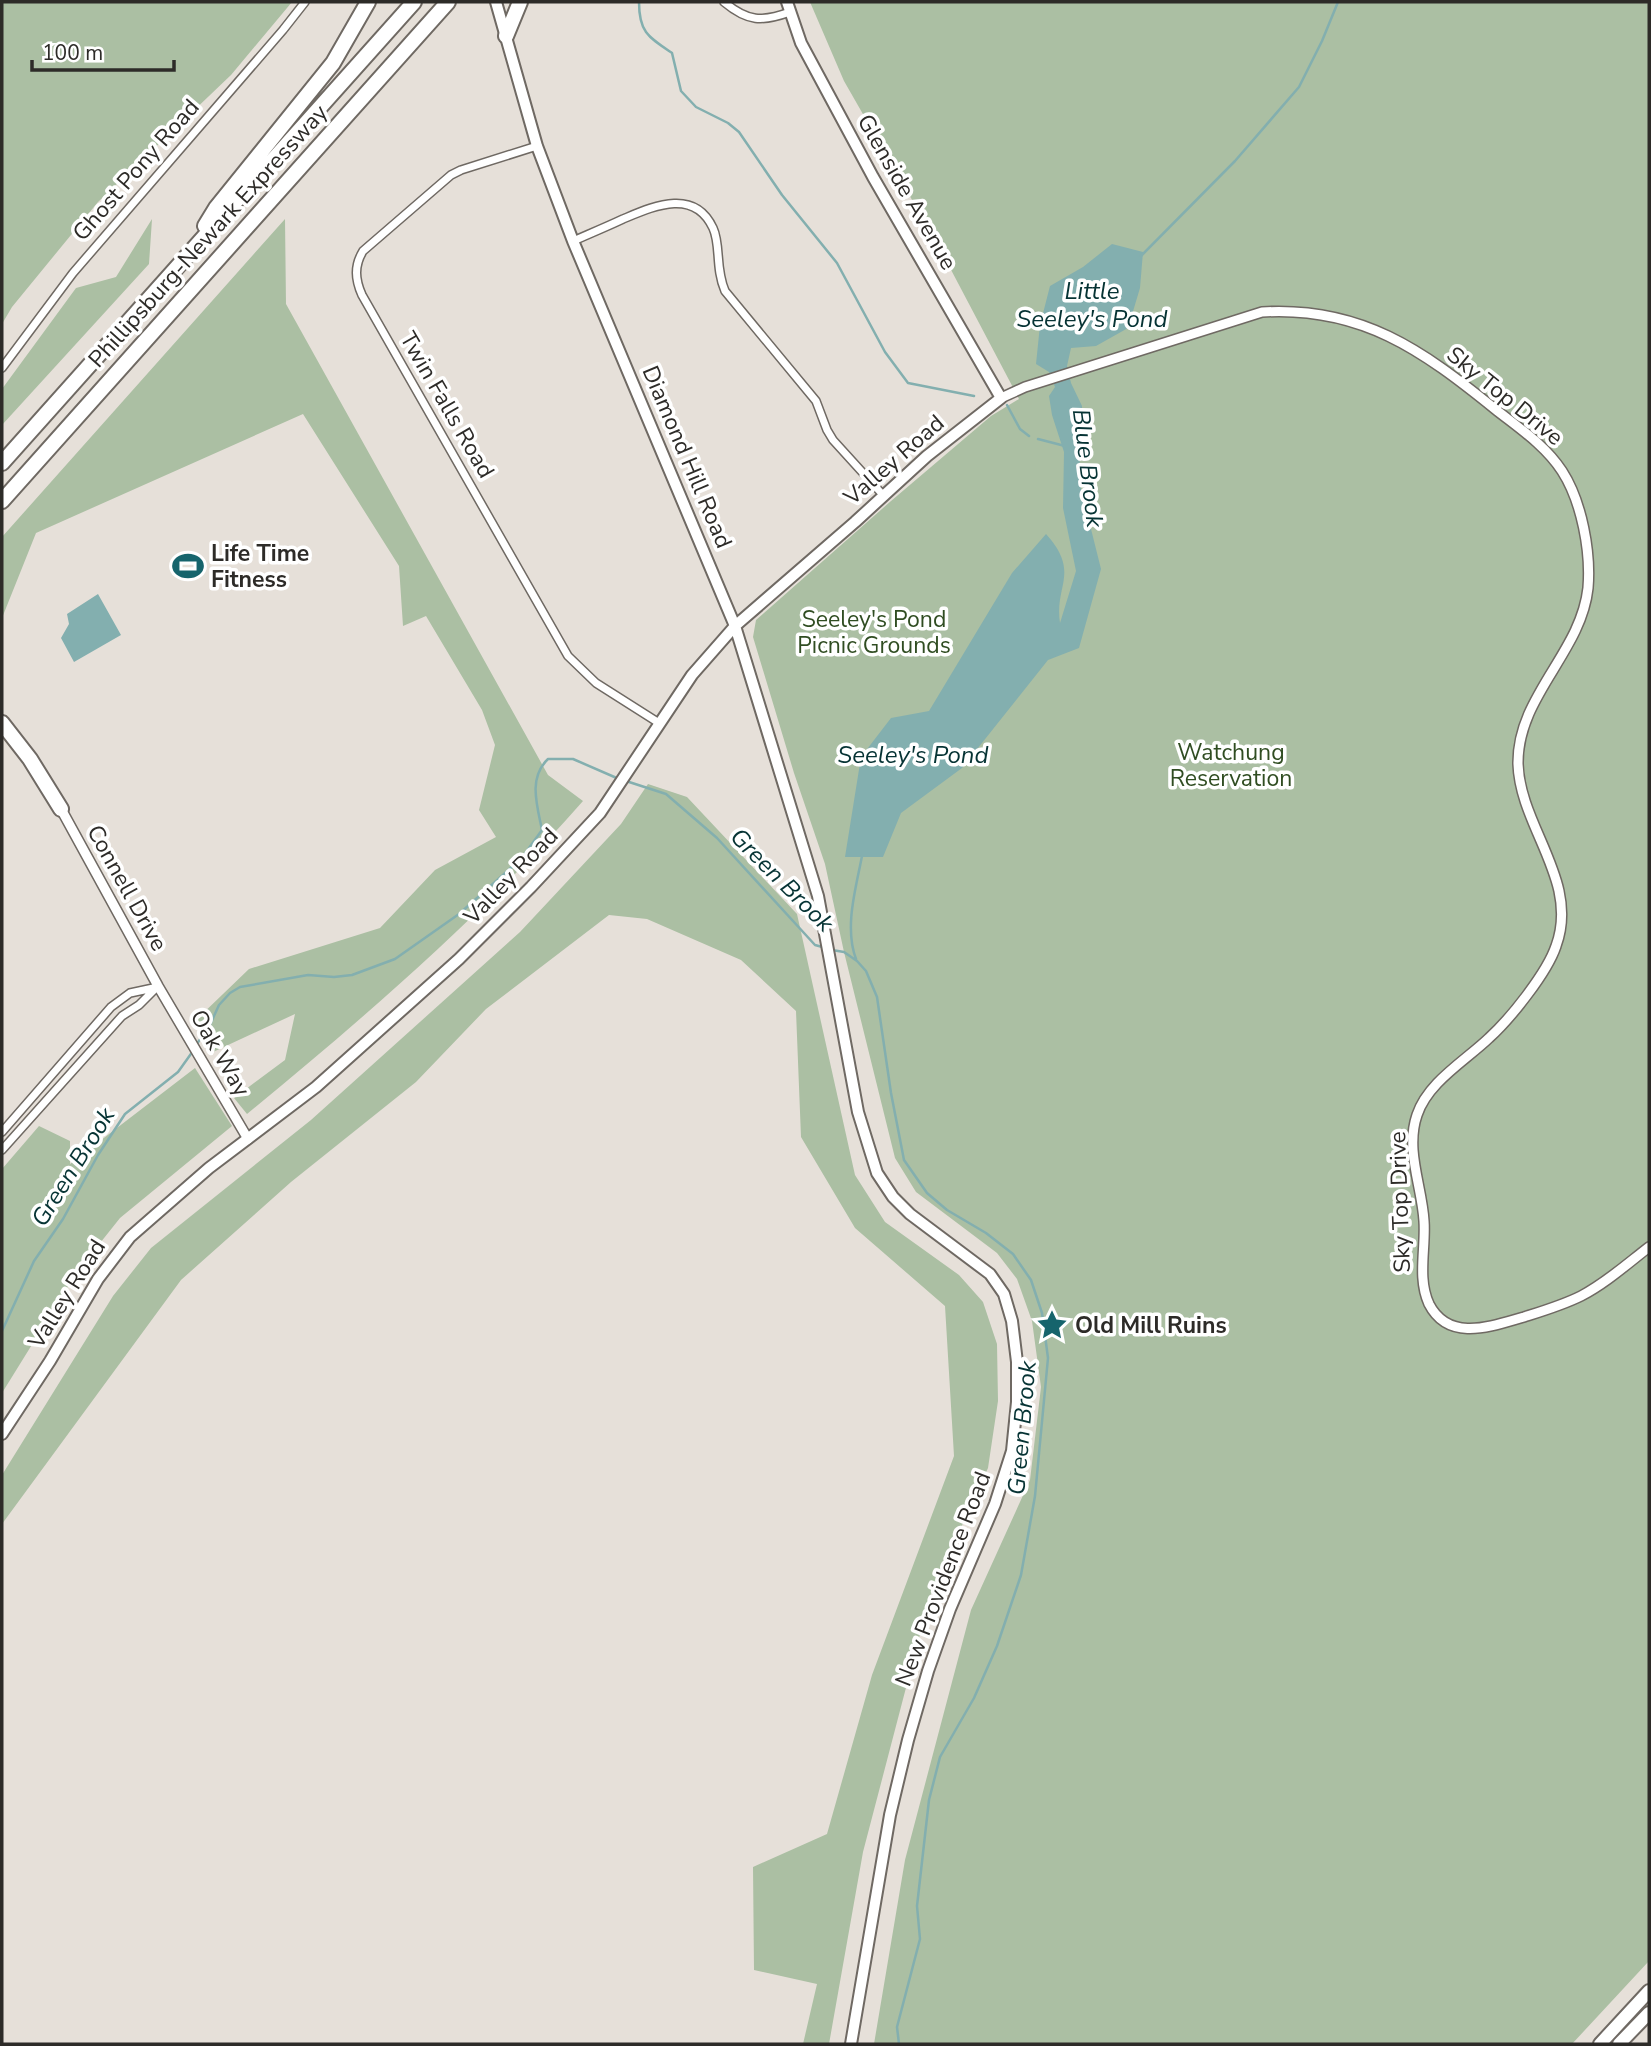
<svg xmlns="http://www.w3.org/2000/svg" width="1651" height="2046" font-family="'Nunito Sans',sans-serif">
  <rect width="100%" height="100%" fill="#e6e0d9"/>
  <path fill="#abbfa3" d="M 2,2 L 292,2 L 231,75 L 98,202 L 12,307 L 2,324 Z
    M 810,2 L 1649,2 L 1649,1961 L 1572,2044 L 874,2044 L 905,1860 L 971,1610 L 1030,1480 L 1041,1387 L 1032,1321 L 1017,1279 L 997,1253 L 916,1192 L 895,1158 L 844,952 L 825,864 L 794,773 L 753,637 L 756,620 L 891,501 L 991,416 L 1019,399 L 939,247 L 844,81 Z
    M 152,219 L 149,264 L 2,425 L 2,389 L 76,288 L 116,277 Z
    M 285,219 L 286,304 L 548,775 L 583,801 C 482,916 365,1017 247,1114 L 234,1098 L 285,1060 L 295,1014 L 213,1052 L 196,1020 L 249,969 L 380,928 L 435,870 L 496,837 L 479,810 L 495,745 L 482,710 L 426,616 L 403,626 L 399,566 L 303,414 L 36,533 L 2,618 L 2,537 Z
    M 648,784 L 687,797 L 797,914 L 855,1175 L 885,1222 L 959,1275 L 983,1302 L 997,1344 L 998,1401 L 988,1468 L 930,1596 L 863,1852 L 829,2044 L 803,2044 L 817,1984 L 754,1970 L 753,1867 L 827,1834 L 872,1675 L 954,1456 L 945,1306 L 855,1228 L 801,1137 L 796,1011 L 741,960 L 647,919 L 609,915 L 486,1009 L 416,1082 L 291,1182 L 181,1280 L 2,1524 L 2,1475 L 113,1296 L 151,1248 L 311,1120 L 520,932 L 621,824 Z
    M 195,1068 L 232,1126 L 120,1218 L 77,1272 L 2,1393 L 2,1169 L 39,1126 L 70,1141 L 70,1164 Z"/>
  <path fill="#83afaf" d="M 1112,244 L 1143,252 L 1140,288 L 1128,328 L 1096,346 L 1071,348 L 1067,366 L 1071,383 L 1082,406 L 1079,481 L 1101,569 L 1079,648 L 1048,660 L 962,768 L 901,813 L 883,857 L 845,857 L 861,757 L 891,718 L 929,711 L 1012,573 L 1046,534 C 1081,573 1054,585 1060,623 L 1076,571 L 1063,508 L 1064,452 L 1052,415 L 1049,396 L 1055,387 L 1049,372 L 1036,364 L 1040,325 L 1050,286 L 1083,267 Z
    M 98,594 L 121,635 L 74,662 L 61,638 L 69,624 L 67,614 Z"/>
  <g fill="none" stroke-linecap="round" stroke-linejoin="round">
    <path stroke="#83afaf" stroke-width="2.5" d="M 639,2 C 639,32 648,37 672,53 L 681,91 L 696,107 L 728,123 L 739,132 L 782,195 L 837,263 L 885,352 L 908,383 L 974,396
      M 1141,256 L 1235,161 L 1299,87 L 1322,41 L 1338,2
      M 1007,405 L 1020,429 L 1029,436
      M 1038,439 L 1065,446
      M 626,781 L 666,794 L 717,838 L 815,945 L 826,948
      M 832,950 L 844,952 L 857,961 L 866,971 L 877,997 L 891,1093 L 904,1160 L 927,1193 L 947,1210 L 986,1233 L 1013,1254 L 1031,1280 L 1042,1313 L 1048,1358 L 1035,1496 L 1021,1575 L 997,1646 L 974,1698 L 940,1757 L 929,1800 L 917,1906 L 920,1939 L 897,2027 L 899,2044
      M 856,959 C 844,927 856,888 862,856
      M 196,1045 L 209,1027 L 219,1005 L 230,993 L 240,987 L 308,975 L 334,977 L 352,975 L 395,959 L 459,914 L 521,859 L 542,830 C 537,805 528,778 548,759 L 573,759 L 619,779
      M 2,1331 L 34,1261 L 63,1219 L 98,1155 L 125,1114 L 178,1072 L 193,1051"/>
    <defs>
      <path id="minor" d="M 724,2 C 748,22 762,22 790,12
        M 537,146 L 461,170 L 451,175 L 363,251 C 354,266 355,279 362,295 L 568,656 L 596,683 L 659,723
        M 573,241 C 589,234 606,227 623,219 C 652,207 694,187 713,228 C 721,245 715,268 725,291 L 816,401 L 827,430 L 833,440 L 883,495
        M 2,368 L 73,273 L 283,30 L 305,2
        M 2,1132 L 111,1007 L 130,993 L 158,987
        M 2,1150 L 122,1016 L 139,1005 L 158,986"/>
      <path id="tertiary" d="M 1001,398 L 1025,387 L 1262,312 C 1361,306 1422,350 1495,409 C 1519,428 1545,445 1562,471 C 1582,502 1591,552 1588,588 C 1581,653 1517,696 1518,764 C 1520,827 1580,881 1556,946 C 1547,973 1510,1019 1489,1038 C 1465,1061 1428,1082 1417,1115 C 1405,1150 1422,1186 1424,1221 C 1426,1248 1417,1278 1429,1304 C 1449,1343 1492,1326 1524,1317 C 1543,1311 1563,1305 1581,1296 C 1606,1283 1627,1264 1649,1247
        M 61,809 L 158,986 L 248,1139"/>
      <path id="secondary" d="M 496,2 L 537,146 L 573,241 L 735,626 L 818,896 L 858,1112 L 877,1173 L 893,1197 L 910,1214 L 990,1274 L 1004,1294 L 1012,1321 L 1017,1362 L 1017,1402 L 1012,1451 L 995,1504 L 950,1609 L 928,1671 L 908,1740 L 890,1815 L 851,2044
        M 2,1434 L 50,1361 L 98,1279 L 130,1237 L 209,1168 L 316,1087 L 459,959 L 531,887 L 600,813 L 692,675 L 735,626 L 855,522 L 927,456 L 1001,398 L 873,177 L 801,43 L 787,2"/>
      <path id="trunk" d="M 1600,2044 L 1649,1991
        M 1619,2044 L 1649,2013"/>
      <path id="motorway" d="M 506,36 L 520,2
        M 205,226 L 216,208 L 333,63 L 368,2
        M 2,463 L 414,2
        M 2,501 L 448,2
        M 2,723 L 30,759 L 61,809"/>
    </defs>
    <use href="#minor" stroke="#6f6963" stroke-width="10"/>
    <use href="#tertiary" stroke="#6f6963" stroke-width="12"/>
    <use href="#secondary" stroke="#6f6963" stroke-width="14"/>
    <use href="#trunk" stroke="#6f6963" stroke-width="16"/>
    <use href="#motorway" stroke="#6f6963" stroke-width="18"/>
    <use href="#minor" stroke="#fff" stroke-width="7"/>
    <use href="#tertiary" stroke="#fff" stroke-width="9"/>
    <use href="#secondary" stroke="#fff" stroke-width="10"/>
    <use href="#trunk" stroke="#fff" stroke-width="12"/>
    <use href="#motorway" stroke="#fff" stroke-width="14"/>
  </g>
  <defs>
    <symbol id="stadium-bare" viewBox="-9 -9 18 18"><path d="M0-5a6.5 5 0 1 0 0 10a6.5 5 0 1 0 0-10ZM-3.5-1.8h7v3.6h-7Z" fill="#16646c" stroke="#fff" stroke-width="2.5" paint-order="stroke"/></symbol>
    <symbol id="sight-bare" viewBox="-9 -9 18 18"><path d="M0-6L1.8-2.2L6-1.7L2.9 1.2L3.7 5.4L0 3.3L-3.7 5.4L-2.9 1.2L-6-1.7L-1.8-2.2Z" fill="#16646c" stroke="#fff" stroke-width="2.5" paint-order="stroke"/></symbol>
  </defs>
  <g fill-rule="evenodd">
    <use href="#stadium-bare" x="166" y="544" width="44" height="44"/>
    <use href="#sight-bare" x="1030" y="1303" width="44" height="44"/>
  </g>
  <g text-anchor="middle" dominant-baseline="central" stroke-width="7" stroke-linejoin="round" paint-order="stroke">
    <g font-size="23" fill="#2d2b28" stroke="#fff">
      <text transform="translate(136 170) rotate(-49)">Ghost Pony Road</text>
      <text transform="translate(907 192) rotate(60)">Glenside Avenue</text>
      <text transform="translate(208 236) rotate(-48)">Phillipsburg-Newark Expressway</text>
      <text transform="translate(1505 396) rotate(39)">Sky Top Drive</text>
      <text transform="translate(447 405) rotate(60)">Twin Falls Road</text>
      <text transform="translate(687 457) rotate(67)">Diamond Hill Road</text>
      <text transform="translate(894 460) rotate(-41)">Valley Road</text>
      <text transform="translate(511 876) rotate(-46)">Valley Road</text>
      <text transform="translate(127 888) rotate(61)">Connell Drive</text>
      <text transform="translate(220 1053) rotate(60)">Oak Way</text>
      <text transform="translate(1400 1202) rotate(-92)">Sky Top Drive</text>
      <text transform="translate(67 1294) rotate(-58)">Valley Road</text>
      <text transform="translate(943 1579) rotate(-69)">New Providence Road</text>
    </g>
    <g font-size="23" font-weight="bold" fill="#2d2b28" stroke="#fff" text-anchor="start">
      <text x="211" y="553">Life Time<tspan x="211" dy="26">Fitness</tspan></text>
      <text x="1075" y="1325">Old Mill Ruins</text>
    </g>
    <g font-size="23" fill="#304d22" stroke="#fff">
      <text x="874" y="619">Seeley's Pond<tspan x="874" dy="26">Picnic Grounds</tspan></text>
      <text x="1231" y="752">Watchung<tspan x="1231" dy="26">Reservation</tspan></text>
    </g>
    <g font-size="24" font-style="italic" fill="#063334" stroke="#fff">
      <text x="1092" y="291">Little<tspan x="1092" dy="28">Seeley's Pond</tspan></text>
      <text transform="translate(1088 468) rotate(83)">Blue Brook</text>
      <text x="913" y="755">Seeley's Pond</text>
      <text transform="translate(782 880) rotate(45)">Green Brook</text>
      <text transform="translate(73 1167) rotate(-58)">Green Brook</text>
      <text transform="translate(1022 1428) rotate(-85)">Green Brook</text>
    </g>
  </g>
  <rect width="1651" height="2046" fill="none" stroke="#2d2b28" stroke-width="7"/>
  <path d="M32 60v10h142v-10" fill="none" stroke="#2d2b28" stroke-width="3.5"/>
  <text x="42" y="60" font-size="21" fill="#2d2b28" stroke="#ffffff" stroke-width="5" paint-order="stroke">100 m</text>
</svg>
